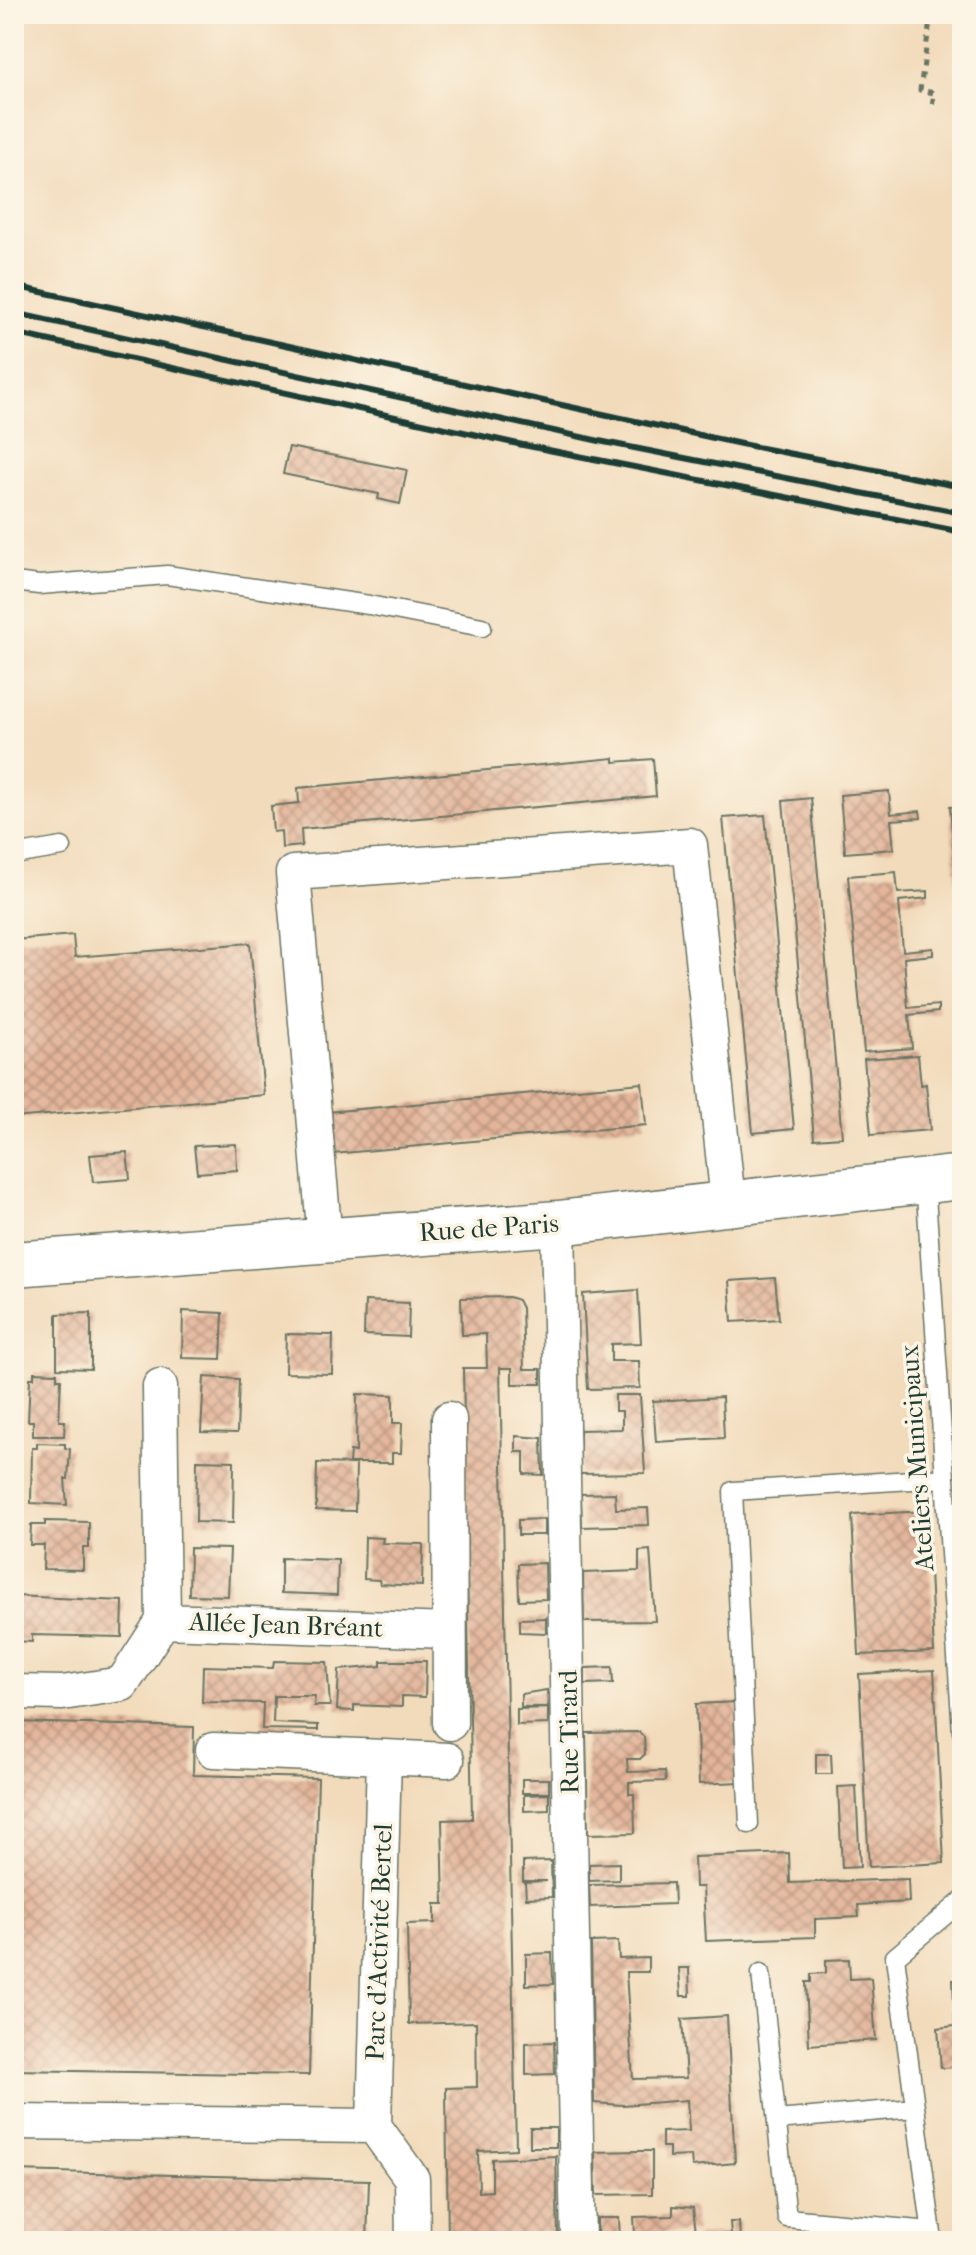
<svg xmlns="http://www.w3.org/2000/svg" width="976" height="2255" font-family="'IM FELL French Canon',serif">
  <defs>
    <pattern id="building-cross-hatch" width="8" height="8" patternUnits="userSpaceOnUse" patternTransform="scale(2)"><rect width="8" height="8" fill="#e4b59a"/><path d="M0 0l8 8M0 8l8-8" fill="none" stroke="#b8947e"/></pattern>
  </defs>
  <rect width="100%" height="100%" fill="#fcf5e5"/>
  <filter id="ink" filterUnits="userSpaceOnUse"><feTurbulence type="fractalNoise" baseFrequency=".0125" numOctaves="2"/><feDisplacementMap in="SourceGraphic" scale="16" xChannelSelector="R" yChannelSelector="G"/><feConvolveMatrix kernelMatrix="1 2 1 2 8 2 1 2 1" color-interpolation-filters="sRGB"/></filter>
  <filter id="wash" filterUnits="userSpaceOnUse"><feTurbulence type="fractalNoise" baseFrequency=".006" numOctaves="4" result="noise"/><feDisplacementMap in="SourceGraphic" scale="32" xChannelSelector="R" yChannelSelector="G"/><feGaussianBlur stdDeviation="1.8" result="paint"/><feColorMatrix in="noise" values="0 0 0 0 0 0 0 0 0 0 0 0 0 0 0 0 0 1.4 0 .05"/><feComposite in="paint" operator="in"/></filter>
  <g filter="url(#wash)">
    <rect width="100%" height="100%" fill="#f2dbbb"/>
    <g id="blocks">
      <path fill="url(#building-cross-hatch)" d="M 289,447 L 407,470 L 400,504 L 378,499 L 379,494 L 283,474 Z
        M 614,758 L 614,762 L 653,759 L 656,796 L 301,829 L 302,846 L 282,848 L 281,831 L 273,832 L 271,806 L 299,803 L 298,788 Z
        M 889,791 L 891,814 L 920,811 L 921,818 L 891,820 L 894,849 L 845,853 L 840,795 Z
        M 811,798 L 842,1137 L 814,1139 L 783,801 Z
        M 962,806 L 962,929 L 960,929 L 950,807 Z
        M 765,815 L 794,1129 L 753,1133 L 723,818 Z
        M 896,872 L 898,893 L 928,891 L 928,898 L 899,901 L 903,951 L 933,948 L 933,955 L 904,958 L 908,1008 L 938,1005 L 938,1012 L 909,1015 L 912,1048 L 864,1052 L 848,876 Z
        M 73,935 L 75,957 L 250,943 L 264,1095 L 14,1118 L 14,940 Z
        M 918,1055 L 921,1085 L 926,1084 L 930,1130 L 871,1135 L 864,1059 Z
        M 642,1083 L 646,1125 L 333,1154 L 328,1112 Z
        M 236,1144 L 237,1170 L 197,1173 L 194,1146 Z
        M 127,1152 L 130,1179 L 93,1182 L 90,1155 Z
        M 775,1278 L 779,1319 L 732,1322 L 729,1281 Z
        M 638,1290 L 641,1343 L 611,1344 L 611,1361 L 639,1361 L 640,1388 L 588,1389 L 583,1294 Z
        M 509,1297 L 518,1300 L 522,1308 L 524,1369 L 541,1369 L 541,1384 L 512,1384 L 512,1368 L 500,1368 L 516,2149 L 478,2151 L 479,2192 L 492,2191 L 492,2159 L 556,2156 L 558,2236 L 448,2241 L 446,2088 L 477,2087 L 476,2022 L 409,2024 L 407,1924 L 435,1923 L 435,1904 L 444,1904 L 442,1820 L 472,1819 L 463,1368 L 487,1368 L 486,1334 L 462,1335 L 461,1298 Z
        M 365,1301 L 409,1303 L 408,1337 L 364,1335 Z
        M 183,1311 L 223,1313 L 221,1359 L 182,1358 Z
        M 91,1313 L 91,1369 L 57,1368 L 57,1314 Z
        M 286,1334 L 333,1335 L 332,1374 L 285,1373 Z
        M 34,1372 L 57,1373 L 57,1379 L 61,1379 L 59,1421 L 65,1421 L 64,1436 L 33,1436 L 33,1421 L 28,1421 L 30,1378 L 34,1378 Z
        M 204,1377 L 239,1379 L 237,1433 L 201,1432 Z
        M 357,1394 L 393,1395 L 393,1423 L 402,1423 L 401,1453 L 392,1453 L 392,1463 L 349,1463 L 350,1451 L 356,1452 Z
        M 615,1395 L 640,1395 L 645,1473 L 580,1474 L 580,1430 L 622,1429 L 622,1411 L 615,1411 Z
        M 722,1397 L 724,1438 L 656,1442 L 653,1401 Z
        M 516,1436 L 542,1438 L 543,1475 L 524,1474 L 524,1452 L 516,1452 Z
        M 37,1443 L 65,1444 L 65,1448 L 70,1449 L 68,1479 L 65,1479 L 67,1505 L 31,1503 L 32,1448 L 37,1448 Z
        M 197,1460 L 234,1461 L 233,1523 L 196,1522 Z
        M 317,1463 L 356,1464 L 355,1511 L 316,1510 Z
        M 615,1493 L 616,1509 L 648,1508 L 649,1525 L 582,1527 L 581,1494 Z
        M 927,1511 L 934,1652 L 859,1655 L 852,1515 Z
        M 544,1519 L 544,1535 L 518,1535 L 518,1520 Z
        M 45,1521 L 89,1522 L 89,1548 L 83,1548 L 83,1570 L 43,1569 L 44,1545 L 30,1545 L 31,1525 L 45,1525 Z
        M 365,1537 L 383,1538 L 382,1543 L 423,1544 L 422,1586 L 380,1584 L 379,1580 L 364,1579 Z
        M 190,1548 L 230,1549 L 228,1596 L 189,1595 Z
        M 650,1550 L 655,1621 L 584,1622 L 583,1573 L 639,1571 L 639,1551 Z
        M 281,1558 L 338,1560 L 337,1595 L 281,1593 Z
        M 545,1563 L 546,1599 L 519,1600 L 518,1564 Z
        M 14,1596 L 123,1601 L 122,1637 L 32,1635 L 32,1642 L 14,1641 Z
        M 546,1618 L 546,1633 L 520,1632 L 520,1619 Z
        M 274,1661 L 327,1662 L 330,1706 L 314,1706 L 315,1696 L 274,1696 L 273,1723 L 318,1725 L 318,1730 L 262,1729 L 263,1703 L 202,1702 L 203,1666 L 273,1668 Z
        M 381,1661 L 426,1661 L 425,1697 L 402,1696 L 402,1707 L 354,1705 L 354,1711 L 337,1710 L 339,1670 L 381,1666 Z
        M 612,1667 L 613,1683 L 585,1684 L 585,1668 Z
        M 934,1670 L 944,1863 L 869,1867 L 859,1674 Z
        M 547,1690 L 548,1707 L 521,1707 L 521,1694 Z
        M 737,1702 L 740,1782 L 699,1784 L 696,1704 Z
        M 548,1708 L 548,1724 L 517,1725 L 517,1709 Z
        M 14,1722 L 194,1727 L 193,1775 L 318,1778 L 309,2075 L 14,2070 Z
        M 639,1732 L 644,1737 L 645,1754 L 640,1759 L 627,1759 L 628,1772 L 665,1771 L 666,1781 L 629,1782 L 629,1794 L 634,1794 L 635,1833 L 588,1834 L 586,1733 Z
        M 816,1754 L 831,1754 L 832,1774 L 816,1774 Z
        M 522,1779 L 549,1779 L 549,1793 L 522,1793 Z
        M 856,1786 L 860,1867 L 842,1868 L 838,1787 Z
        M 549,1794 L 549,1810 L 524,1811 L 524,1795 Z
        M 789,1853 L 790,1883 L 908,1879 L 909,1902 L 858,1905 L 859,1917 L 815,1919 L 815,1937 L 706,1941 L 703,1887 L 695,1887 L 694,1857 Z
        M 551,1861 L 552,1897 L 526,1898 L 525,1882 L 547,1881 L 523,1881 L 523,1862 Z
        M 619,1863 L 619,1880 L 589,1881 L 589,1864 Z
        M 673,1883 L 674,1904 L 590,1907 L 589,1885 Z
        M 618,1941 L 619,1959 L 648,1958 L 648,1972 L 626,1972 L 633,2079 L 686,2078 L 682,2019 L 727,2016 L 735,2163 L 692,2167 L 691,2156 L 669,2157 L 669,2147 L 662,2147 L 662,2132 L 689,2131 L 687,2100 L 623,2105 L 594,2103 L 591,1942 Z
        M 552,1953 L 553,1984 L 526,1985 L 526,1954 Z
        M 849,1959 L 850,1979 L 871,1978 L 876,2040 L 809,2045 L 806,1982 L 811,1982 L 811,1974 L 826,1973 L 826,1960 Z
        M 679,1968 L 689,1968 L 690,1996 L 681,1996 Z
        M 953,1980 L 962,1980 L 962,2094 L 958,2067 L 941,2068 L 938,2028 L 955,2026 Z
        M 554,2042 L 555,2074 L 526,2075 L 526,2043 Z
        M 530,2128 L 556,2128 L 556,2147 L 530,2147 Z
        M 639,2151 L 652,2151 L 652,2194 L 596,2195 L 595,2152 Z
        M 14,2171 L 369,2180 L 367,2241 L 14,2241 Z
        M 673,2206 L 693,2208 L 696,2232 L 635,2234 L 634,2217 L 673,2216 Z
        M 597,2218 L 619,2218 L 620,2241 L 597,2241 Z
        M 730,2222 L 739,2222 L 740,2241 L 696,2241 L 696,2236 L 731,2234 Z"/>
    </g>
  </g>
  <g filter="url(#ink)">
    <use href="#blocks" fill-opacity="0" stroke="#697463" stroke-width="2"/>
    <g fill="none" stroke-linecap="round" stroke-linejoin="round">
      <defs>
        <path id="lane" d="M 14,582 L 39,585 L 167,575 L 369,605 L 482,627
          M 14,855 L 62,847
          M 925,1180 L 962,1732
          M 749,1824 L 733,1491 L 945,1478
          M 761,1973 L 787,2218 L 931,2231
          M 777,2120 L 915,2108
          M 933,2241 L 895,1957 L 962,1901"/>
        <path id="street" d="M 558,1223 L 578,2241
          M 325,1240 L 293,873 L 690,845 L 728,1201
          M 160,1386 L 163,1621
          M 449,1419 L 450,1723
          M 14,1692 L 62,1693 L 122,1684 L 163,1621 L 449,1631
          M 213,1750 L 384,1757 L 374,2126
          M 384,1757 L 447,1760
          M 14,2122 L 374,2126 L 412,2179 L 413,2241"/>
        <path id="secondary" d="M 14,1264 L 558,1223 L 962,1177"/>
      </defs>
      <use href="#lane" stroke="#697463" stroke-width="21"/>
      <use href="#street" stroke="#697463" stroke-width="37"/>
      <use href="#secondary" stroke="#697463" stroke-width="47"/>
      <path stroke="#697463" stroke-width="5" stroke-dasharray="6 6" stroke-linecap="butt" d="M 931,14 L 920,90 L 934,93 L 932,106
        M 496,21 L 497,14"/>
      <use href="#lane" stroke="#fff" stroke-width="18"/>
      <use href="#street" stroke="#fff" stroke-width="34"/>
      <use href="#secondary" stroke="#fff" stroke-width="44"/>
      <path stroke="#1f3d34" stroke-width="6" d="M 14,286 L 741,444 L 962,487
        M 14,313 L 604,442 L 962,513
        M 14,333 L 518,444 L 962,532"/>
    </g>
  </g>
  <g text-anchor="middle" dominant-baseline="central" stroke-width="7" stroke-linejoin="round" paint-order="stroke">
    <g font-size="26" fill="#1f3d34" stroke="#fcf5e5">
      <text transform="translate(489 1228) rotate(-4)">Rue de Paris</text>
      <text transform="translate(917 1458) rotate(-94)">Ateliers Municipaux</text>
      <text transform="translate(286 1625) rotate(2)">Allée Jean Bréant</text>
      <text transform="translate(569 1732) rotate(-91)">Rue Tirard</text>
      <text transform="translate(379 1942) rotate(-88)">Parc d'Activité Bertel</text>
    </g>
  </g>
  <rect width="976" height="2255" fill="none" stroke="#fcf5e5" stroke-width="48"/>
</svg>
